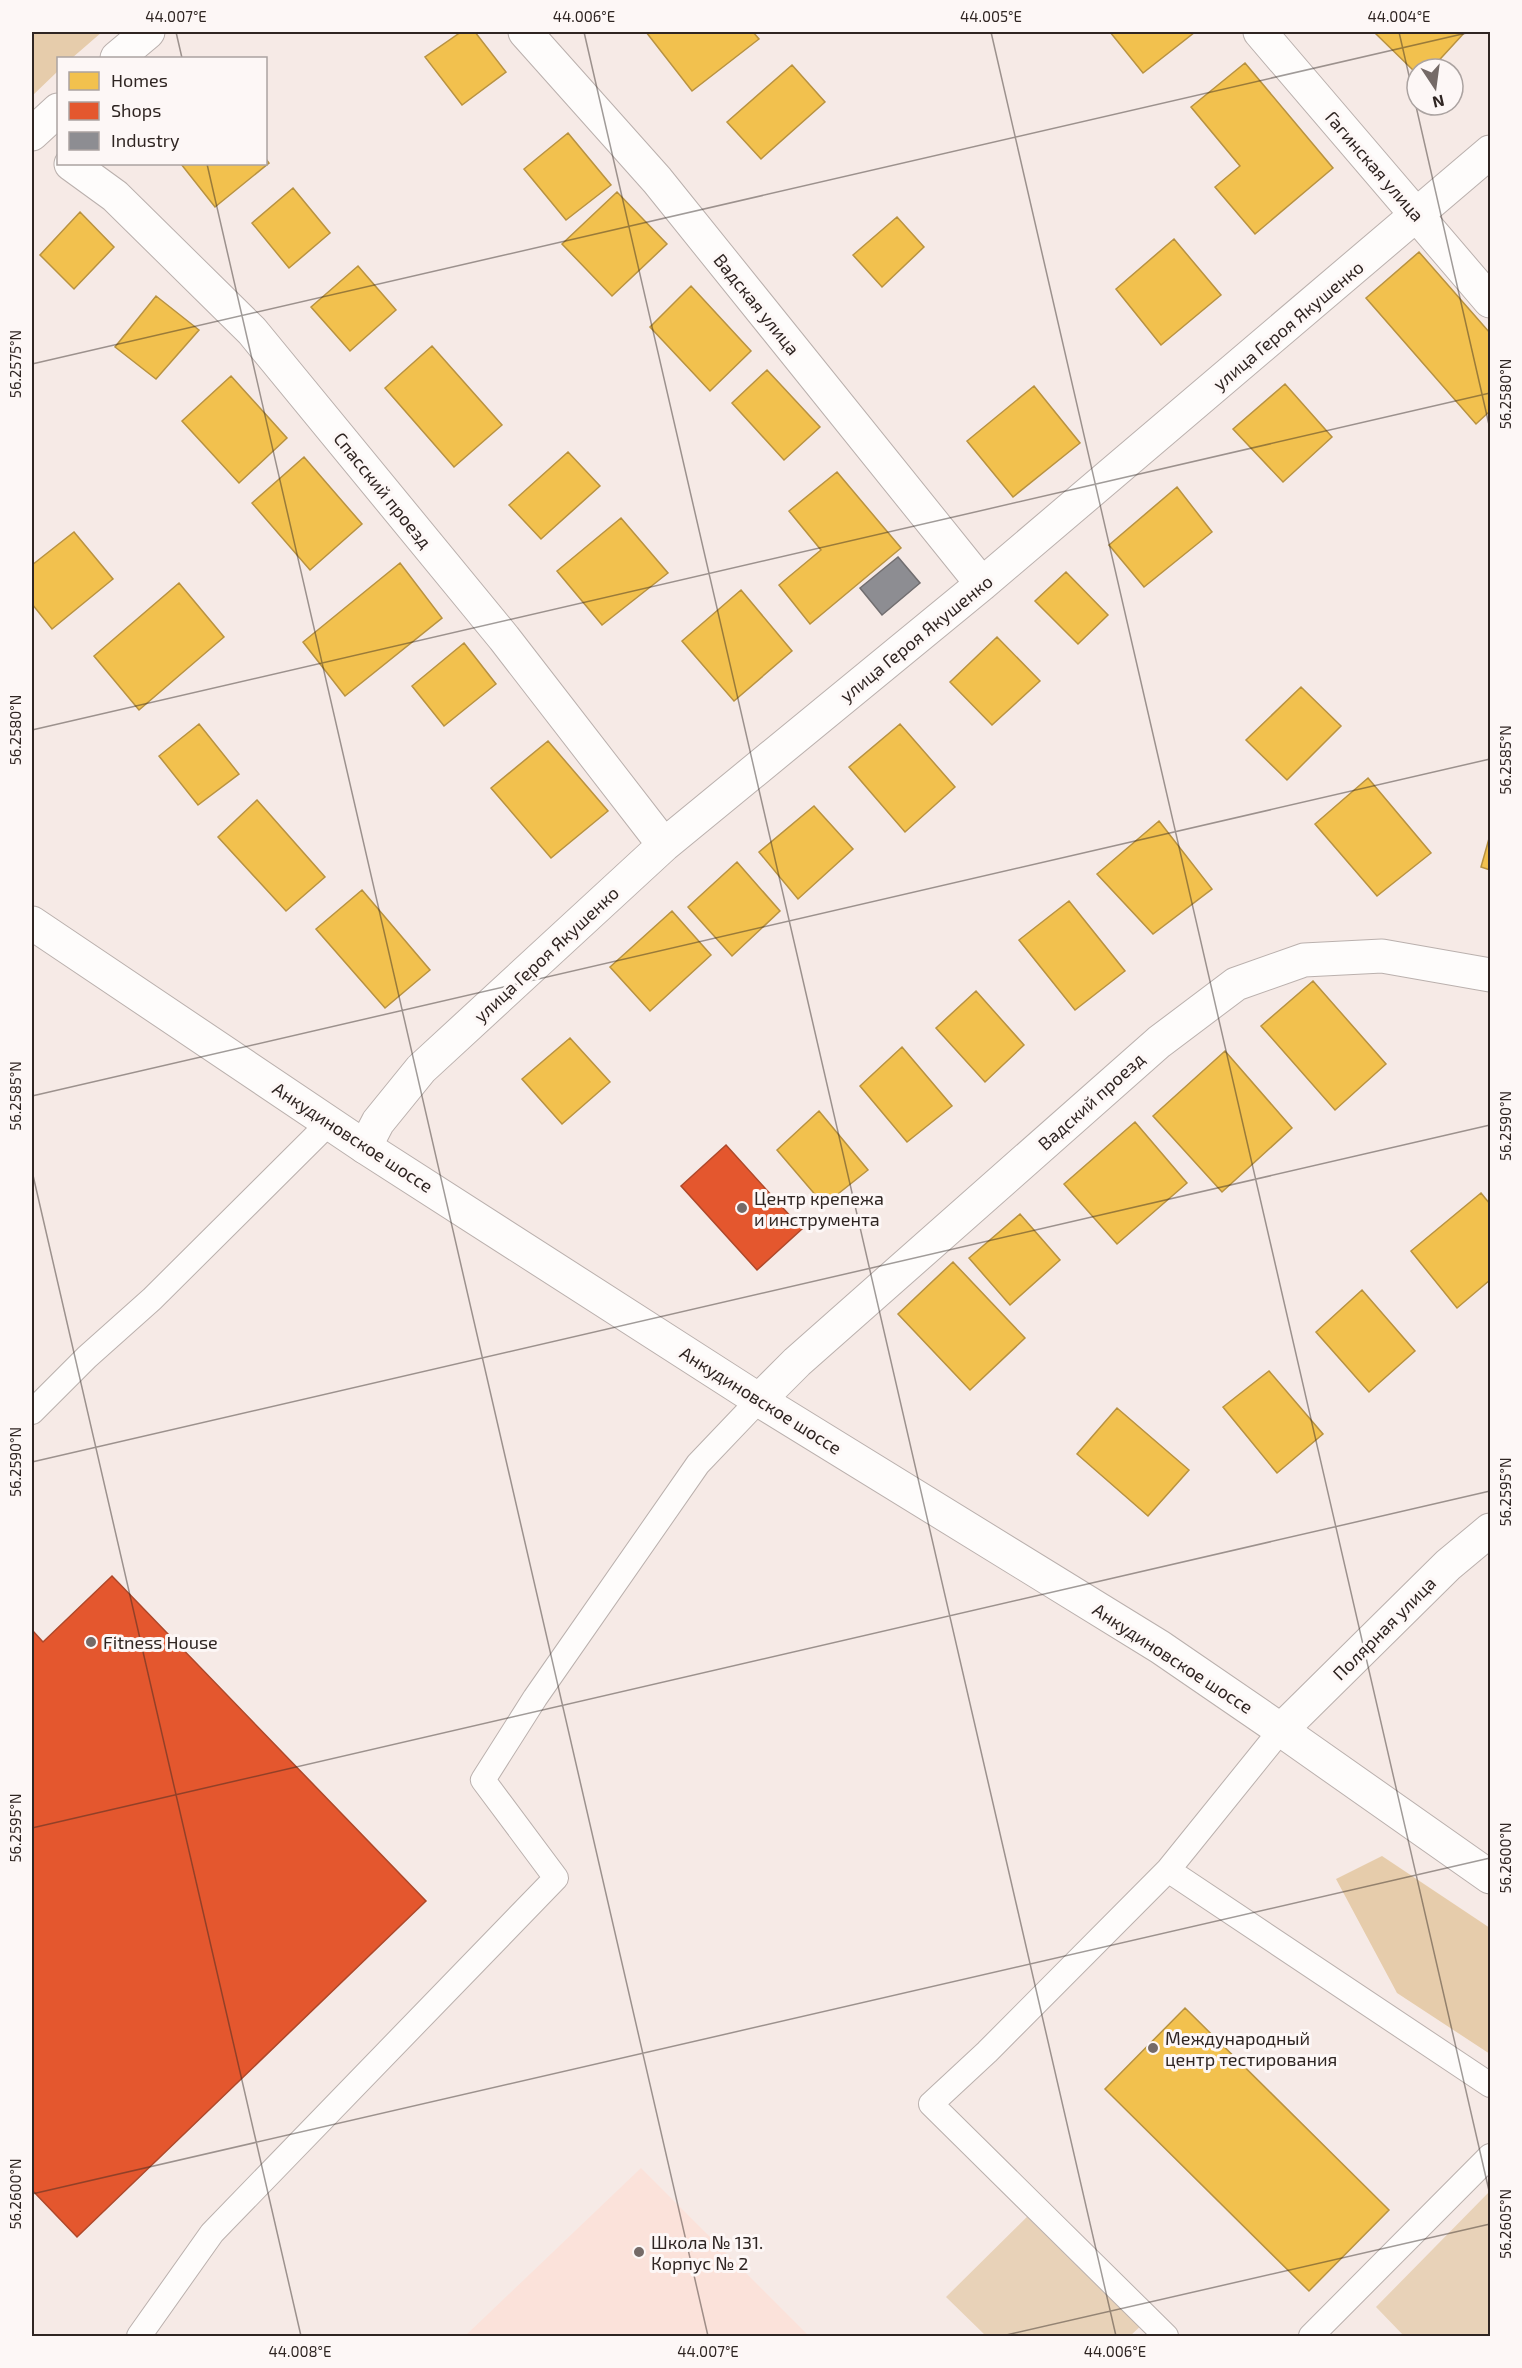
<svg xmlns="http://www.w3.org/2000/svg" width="1522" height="2368" font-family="'Exo 2',sans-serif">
  <rect width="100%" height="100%" fill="#f6eae6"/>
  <path fill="#fbe2da" d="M 641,2168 L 809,2336 L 465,2336 Z"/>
  <path fill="#e8d2b8" d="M 1490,2191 L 1490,2336 L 1404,2336 L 1376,2307 Z
    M 1034,2210 L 1145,2322 L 1130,2336 L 986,2336 L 946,2297 Z"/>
  <path fill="#e6ccab" d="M 32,32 L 102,32 L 72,58 L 58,58 L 58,71 L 32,96 Z
    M 1382,1856 L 1490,1928 L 1490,2054 L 1397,1993 L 1336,1879 Z"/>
  <path fill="#f2c14e" stroke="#b89241" stroke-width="1.5" d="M 461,32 L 475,32 L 506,72 L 462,105 L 425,57 Z
    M 646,32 L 753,32 L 759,39 L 692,91 Z
    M 1110,32 L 1195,32 L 1143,73 Z
    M 1374,32 L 1465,32 L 1431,69 L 1417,69 L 1417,74 Z
    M 1245,63 L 1333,168 L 1255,234 L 1215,187 L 1240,166 L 1191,107 Z
    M 792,65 L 825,102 L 761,159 L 727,122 Z
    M 568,133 L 611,185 L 566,220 L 524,169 Z
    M 266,159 L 269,163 L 215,207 L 181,164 L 266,164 Z
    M 293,188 L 330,233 L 289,268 L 252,223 Z
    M 617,192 L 667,244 L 612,296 L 562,244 Z
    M 80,212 L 114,247 L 74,289 L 40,255 Z
    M 897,217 L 924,247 L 882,287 L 853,255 Z
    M 1174,239 L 1221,295 L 1161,345 L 1116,289 Z
    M 1419,252 L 1490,333 L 1490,411 L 1476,424 L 1366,298 Z
    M 358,266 L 396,310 L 350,351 L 311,307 Z
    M 691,286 L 751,351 L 710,391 L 650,327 Z
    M 156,296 L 199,330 L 156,379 L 115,347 Z
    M 432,346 L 502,425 L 454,467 L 385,388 Z
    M 767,370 L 820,427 L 784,460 L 732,403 Z
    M 231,376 L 287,438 L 239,483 L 182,421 Z
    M 1285,384 L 1332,437 L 1283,482 L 1233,429 Z
    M 1034,386 L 1080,443 L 1013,497 L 967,441 Z
    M 568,452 L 600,486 L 541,539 L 509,505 Z
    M 304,457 L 362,524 L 310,570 L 252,503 Z
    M 837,472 L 901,548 L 810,624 L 779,585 L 821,550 L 789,511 Z
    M 1177,487 L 1212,532 L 1144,587 L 1109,545 Z
    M 621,518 L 668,573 L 602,625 L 557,571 Z
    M 74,532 L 113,579 L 52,629 L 32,604 L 32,565 Z
    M 400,563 L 442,618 L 345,696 L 303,642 Z
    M 1066,572 L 1108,615 L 1078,644 L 1035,601 Z
    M 179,583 L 224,637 L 139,710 L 94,656 Z
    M 741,590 L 792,651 L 734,701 L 682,641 Z
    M 997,637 L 1040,681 L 992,725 L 950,682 Z
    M 464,643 L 496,684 L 444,726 L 412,686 Z
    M 1301,687 L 1341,726 L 1287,780 L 1246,740 Z
    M 199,724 L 239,774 L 198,805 L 159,756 Z
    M 900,724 L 955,787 L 905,832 L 849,767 Z
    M 548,741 L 608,811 L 551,858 L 491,788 Z
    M 1368,778 L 1431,853 L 1377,896 L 1315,824 Z
    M 257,800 L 325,877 L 286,911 L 218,837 Z
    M 814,806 L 853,849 L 798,899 L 759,852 Z
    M 1159,821 L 1212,889 L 1153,934 L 1097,874 Z
    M 1490,835 L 1490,870 L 1481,867 Z
    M 737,862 L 780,911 L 732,956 L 688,907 Z
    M 362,890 L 430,970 L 385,1008 L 316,929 Z
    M 1069,901 L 1125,971 L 1075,1010 L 1019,940 Z
    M 672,911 L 711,955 L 650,1011 L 610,967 Z
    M 1313,981 L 1386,1064 L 1335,1110 L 1261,1026 Z
    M 976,991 L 1024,1045 L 985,1082 L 936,1028 Z
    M 570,1038 L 610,1082 L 562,1124 L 522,1079 Z
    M 902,1047 L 952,1106 L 907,1142 L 860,1086 Z
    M 1225,1051 L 1292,1128 L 1222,1192 L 1153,1116 Z
    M 819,1111 L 868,1170 L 824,1205 L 777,1150 Z
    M 1135,1122 L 1187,1183 L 1117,1244 L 1064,1184 Z
    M 1481,1193 L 1490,1204 L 1490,1280 L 1457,1308 L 1411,1251 Z
    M 1020,1214 L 1060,1260 L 1010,1305 L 969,1258 Z
    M 953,1262 L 1025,1338 L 970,1390 L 898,1314 Z
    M 1362,1290 L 1415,1351 L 1369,1392 L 1316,1332 Z
    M 1269,1371 L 1323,1434 L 1277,1473 L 1223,1407 Z
    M 1117,1408 L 1189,1470 L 1148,1516 L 1077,1454 Z
    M 1185,2008 L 1389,2210 L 1309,2291 L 1105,2089 Z"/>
  <path fill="#e4572e" stroke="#ae482a" stroke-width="1.5" d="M 726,1145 L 802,1229 L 757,1270 L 681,1186 Z
    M 112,1576 L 426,1901 L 77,2237 L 32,2190 L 32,1630 L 43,1642 Z"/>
  <path fill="#8d8d92" stroke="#716e70" stroke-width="1.5" d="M 898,557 L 920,583 L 882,615 L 860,588 Z"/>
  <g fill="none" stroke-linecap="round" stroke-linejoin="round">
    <defs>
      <path id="service" d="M 32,1412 L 87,1357 L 152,1299 L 330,1122
        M 1168,1870 L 1490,2085
        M 139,2336 L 212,2233 L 556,1878 L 483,1780 L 535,1698 L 698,1464 L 759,1400
        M 1166,2336 L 931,2104 L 987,2052 L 1168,1870 L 1281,1730
        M 1311,2336 L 1490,2156"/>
      <path id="minor" d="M 525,32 L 657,180 L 982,584
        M 1260,32 L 1490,301
        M 117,58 L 148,32
        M 32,134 L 58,110
        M 71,164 L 115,196 L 252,331 L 504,638 L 664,845
        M 365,1147 L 378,1122 L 421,1069 L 664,845 L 982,584 L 1490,152
        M 759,1400 L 797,1362 L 1159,1042 L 1236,984 L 1304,960 L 1382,956 L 1490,975"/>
      <path id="tertiary" d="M 1281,1730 L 1490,1877"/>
      <path id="secondary" d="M 32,923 L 365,1147 L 759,1400 L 1160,1647 L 1281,1730 L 1448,1565 L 1490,1530"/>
    </defs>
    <use href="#service" stroke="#bab0ad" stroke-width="26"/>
    <use href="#minor" stroke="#bab0ad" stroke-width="35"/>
    <use href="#tertiary" stroke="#bab0ad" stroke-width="35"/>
    <use href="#secondary" stroke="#bab0ad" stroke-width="35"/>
    <use href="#service" stroke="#fefcfb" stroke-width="24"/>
    <use href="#minor" stroke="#fefcfb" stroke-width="33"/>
    <use href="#tertiary" stroke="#fefcfb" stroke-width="33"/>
    <use href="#secondary" stroke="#fefcfb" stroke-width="33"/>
  </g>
  <path fill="none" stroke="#2f2522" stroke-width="1.5" stroke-opacity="0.45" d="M 176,32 L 182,58M 584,32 L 1116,2336M 991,32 L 1490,2195M 1399,32 L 1490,429M 207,164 L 708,2336M 32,364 L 1471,32M 32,730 L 1490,393M 32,1096 L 1490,759M 32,1171 L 301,2336M 32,1462 L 1490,1125M 32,1828 L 1490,1491M 32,2194 L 1490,1858M 1002,2336 L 1490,2224"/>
  <g fill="#756a67" stroke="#fdf7f6" stroke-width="2">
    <circle cx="742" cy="1208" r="6"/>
    <circle cx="91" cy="1642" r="6"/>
    <circle cx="1153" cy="2048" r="6"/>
    <circle cx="639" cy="2252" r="6"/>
  </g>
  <g text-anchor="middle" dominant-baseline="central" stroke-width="6" stroke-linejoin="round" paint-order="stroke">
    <g font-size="18" fill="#2f2522" stroke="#fdf7f6">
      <text transform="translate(1375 166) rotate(49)">Гагинская улица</text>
      <text transform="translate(757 304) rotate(51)">Вадская улица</text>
      <text transform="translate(1288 325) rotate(-40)">улица Героя Якушенко</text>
      <text transform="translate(383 490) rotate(51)">Спасский проезд</text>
      <text transform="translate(916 638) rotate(-39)">улица Героя Якушенко</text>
      <text transform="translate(546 954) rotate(-43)">улица Героя Якушенко</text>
      <text transform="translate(1091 1101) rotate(-42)">Вадский проезд</text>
      <text transform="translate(353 1137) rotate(33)">Анкудиновское шоссе</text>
      <text transform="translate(761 1400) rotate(32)">Анкудиновское шоссе</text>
      <text transform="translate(1384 1628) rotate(-45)">Полярная улица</text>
      <text transform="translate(1173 1658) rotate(33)">Анкудиновское шоссе</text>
    </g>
    <g font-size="18" fill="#2f2522" stroke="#fdf7f6" text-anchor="start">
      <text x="754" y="1198">Центр крепежа<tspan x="754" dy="21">и инструмента</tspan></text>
      <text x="103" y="1642">Fitness House</text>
      <text x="1165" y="2038">Международный<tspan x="1165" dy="21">центр тестирования</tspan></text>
      <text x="651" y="2242">Школа № 131.<tspan x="651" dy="21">Корпус № 2</tspan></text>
    </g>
  </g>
  <rect width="1522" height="2368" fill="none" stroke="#fdf7f6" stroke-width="66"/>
  <rect x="57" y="57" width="210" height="108" fill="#fdf7f6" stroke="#aba3a1" stroke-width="1.5"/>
  <rect x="69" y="72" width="30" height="18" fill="#f2c14e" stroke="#aba3a1" stroke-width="1.5"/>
  <text x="111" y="87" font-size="18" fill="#2f2522">Homes</text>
  <rect x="69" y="102" width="30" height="18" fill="#e4572e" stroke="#aba3a1" stroke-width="1.5"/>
  <text x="111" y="117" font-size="18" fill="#2f2522">Shops</text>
  <rect x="69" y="132" width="30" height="18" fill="#8d8d92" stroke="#aba3a1" stroke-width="1.5"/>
  <text x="111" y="147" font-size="18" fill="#2f2522">Industry</text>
  <g transform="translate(1435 87) rotate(167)"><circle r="28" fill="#fdf7f6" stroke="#aba3a1" stroke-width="1.5"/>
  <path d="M0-4.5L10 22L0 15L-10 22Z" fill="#756a67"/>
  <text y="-9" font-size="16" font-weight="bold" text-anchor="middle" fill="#2f2522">N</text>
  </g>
  <rect x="33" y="33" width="1456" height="2302" fill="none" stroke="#2f2522" stroke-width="2"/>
  <g font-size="15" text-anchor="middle" fill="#2f2522">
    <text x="176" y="22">44.007°E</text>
    <text x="584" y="22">44.006°E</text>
    <text x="991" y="22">44.005°E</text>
    <text x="1399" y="22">44.004°E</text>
    <text transform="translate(16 364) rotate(-90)" y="5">56.2575°N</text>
    <text transform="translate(1506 394) rotate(-90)" y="5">56.2580°N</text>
    <text transform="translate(16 730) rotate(-90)" y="5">56.2580°N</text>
    <text transform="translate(1506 760) rotate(-90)" y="5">56.2585°N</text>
    <text transform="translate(16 1096) rotate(-90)" y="5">56.2585°N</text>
    <text transform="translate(1506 1126) rotate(-90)" y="5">56.2590°N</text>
    <text transform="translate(16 1462) rotate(-90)" y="5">56.2590°N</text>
    <text transform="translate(1506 1492) rotate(-90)" y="5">56.2595°N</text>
    <text transform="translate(16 1828) rotate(-90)" y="5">56.2595°N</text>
    <text transform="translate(1506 1858) rotate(-90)" y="5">56.2600°N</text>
    <text transform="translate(16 2194) rotate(-90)" y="5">56.2600°N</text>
    <text transform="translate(1506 2224) rotate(-90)" y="5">56.2605°N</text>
    <text x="300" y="2357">44.008°E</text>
    <text x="708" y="2357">44.007°E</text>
    <text x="1115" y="2357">44.006°E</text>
  </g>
</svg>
